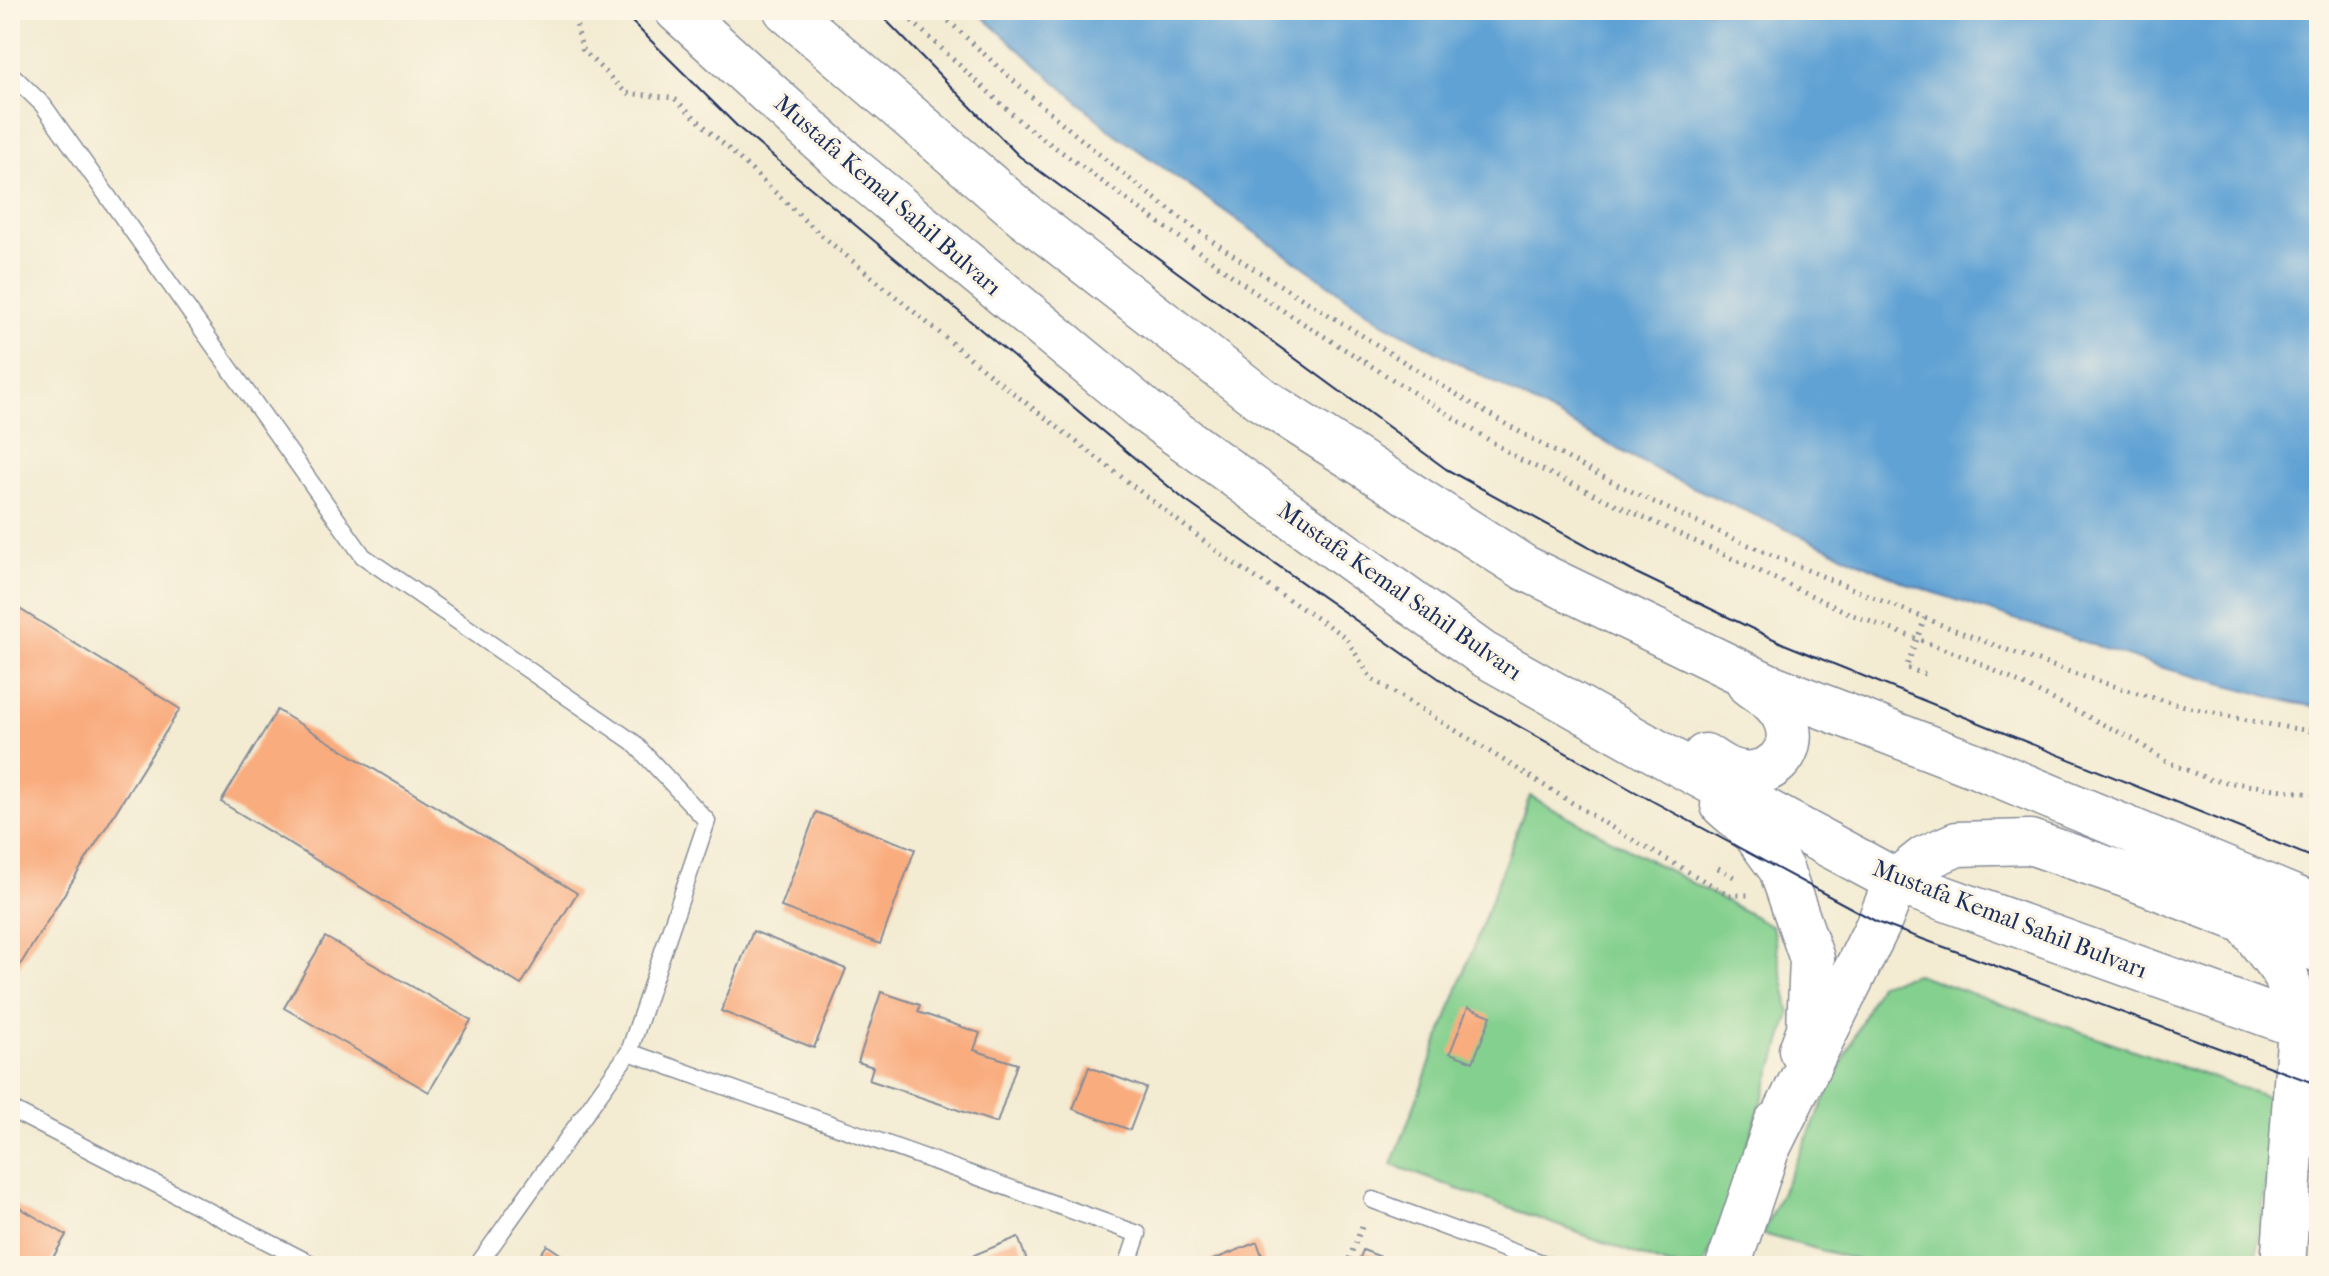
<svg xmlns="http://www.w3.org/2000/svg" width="2329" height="1276" font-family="'IM FELL French Canon',serif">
  <rect width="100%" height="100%" fill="#fcf5e5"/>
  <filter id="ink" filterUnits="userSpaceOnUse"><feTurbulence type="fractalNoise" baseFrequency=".0125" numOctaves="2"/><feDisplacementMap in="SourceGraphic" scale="16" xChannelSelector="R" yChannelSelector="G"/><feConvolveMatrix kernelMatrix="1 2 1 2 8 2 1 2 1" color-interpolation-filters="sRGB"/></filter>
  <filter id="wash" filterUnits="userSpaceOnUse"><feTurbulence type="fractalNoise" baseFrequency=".006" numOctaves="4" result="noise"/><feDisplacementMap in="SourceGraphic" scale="32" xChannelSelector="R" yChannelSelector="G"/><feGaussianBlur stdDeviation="1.8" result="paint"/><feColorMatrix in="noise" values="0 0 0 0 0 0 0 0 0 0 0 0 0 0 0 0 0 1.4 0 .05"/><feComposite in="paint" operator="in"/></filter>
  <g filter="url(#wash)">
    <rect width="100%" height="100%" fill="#f3ebd2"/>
    <path fill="#84d08e" stroke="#508076" stroke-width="2" d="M 1530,796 L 1772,926 L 1790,1014 L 1722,1224 L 1704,1266 L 1669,1266 L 1392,1165 Z
      M 1916,974 L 2279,1101 L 2260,1223 L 2256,1266 L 1879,1266 L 1762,1234 L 1879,984 Z"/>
    <path fill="#61a2d4" stroke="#3e6899" stroke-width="2" d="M 975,10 L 2319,10 L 2319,707 L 2294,703 L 2160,667 L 1908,584 L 1668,476 L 1382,322 L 1111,131 Z"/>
    <g id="blocks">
      <path fill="#f9ac7e" d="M 10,603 L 180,709 L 10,981 Z
        M 277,710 L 577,893 L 521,985 L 221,802 Z
        M 816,812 L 915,849 L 880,944 L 781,907 Z
        M 753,931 L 846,969 L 814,1048 L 721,1011 Z
        M 325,937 L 471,1020 L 429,1092 L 284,1008 Z
        M 881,992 L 920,1005 L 918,1012 L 980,1033 L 974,1050 L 1017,1064 L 997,1123 L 869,1080 L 873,1067 L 858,1062 Z
        M 1468,1007 L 1491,1016 L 1473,1062 L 1450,1053 Z
        M 1089,1067 L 1146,1088 L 1130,1130 L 1073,1109 Z
        M 10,1202 L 66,1235 L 48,1266 L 10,1266 Z
        M 1018,1237 L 1029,1266 L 967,1266 L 964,1259 Z
        M 1257,1242 L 1266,1266 L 1198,1266 Z
        M 547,1245 L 578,1266 L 532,1266 Z
        M 1363,1250 L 1404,1266 L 1357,1266 Z"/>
    </g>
  </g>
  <g filter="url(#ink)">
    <use href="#blocks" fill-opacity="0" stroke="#878d98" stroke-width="2"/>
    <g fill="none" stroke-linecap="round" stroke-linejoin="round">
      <defs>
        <path id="service" d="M 10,73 L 43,105 L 363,556 L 633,742 L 707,821 L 629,1052 L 477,1266
          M 629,1052 L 1138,1234 L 1127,1266
          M 10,1109 L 315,1266
          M 1373,1200 L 1550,1266"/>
        <path id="primary" d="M 677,10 L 850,167 L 1144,410 L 1483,654 L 1673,761 L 1896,881 L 2319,1033
          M 786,10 L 1024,215 L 1261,399 L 1525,568 L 1767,685 L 1974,765 L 2319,908
          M 1705,756 C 1713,761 1723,769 1733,771 C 1767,782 1800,753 1785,719 C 1778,702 1762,694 1749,684
          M 1723,805 L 1754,832 L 1781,869 L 1812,959 L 1809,1029 L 1801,1050
          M 2245,921 L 2286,975 L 2300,1026 L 2283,1266
          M 1768,1148 L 1879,923 L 1896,881 L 1925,858 L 1957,844 L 2030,842 L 2128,876 L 2319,950
          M 1728,1266 L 1776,1123"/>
      </defs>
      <use href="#service" stroke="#878d98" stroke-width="19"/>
      <use href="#primary" stroke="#878d98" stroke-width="47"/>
      <path stroke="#878d98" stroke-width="5" stroke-dasharray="2 6" stroke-linecap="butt" d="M 573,10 L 582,49 L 626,93 L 674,98 L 820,234 L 994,378 L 1226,558 L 1345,637 L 1371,678 L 1624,835 L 1729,895 L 1749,895
        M 900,10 L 1023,124 L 1263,298 L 1521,460 L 1853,615 L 1971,659 L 2135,740 L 2165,761 L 2211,780 L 2319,795
        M 937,10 C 1029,97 1125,181 1230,253 C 1267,278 1306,301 1344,324 C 1418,371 1492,418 1569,459 C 1669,513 1775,557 1880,600 C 2022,658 2166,712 2319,732
        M 1925,674 L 1906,668 L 1925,618
        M 1718,868 L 1734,877
        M 1346,1266 L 1364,1222"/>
      <use href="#service" stroke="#fff" stroke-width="16"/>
      <use href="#primary" stroke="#fff" stroke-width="44"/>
      <path stroke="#1b2f5e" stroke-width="2" d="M 620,10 L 739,128 L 1186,501 L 1458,692 L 1630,789 L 1879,923 L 2319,1085
        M 876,10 L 1019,156 L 1446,469 L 1632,571 L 1784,644 L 2319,860"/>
    </g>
  </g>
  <g text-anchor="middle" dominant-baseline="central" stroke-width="6" stroke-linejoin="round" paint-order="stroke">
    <g font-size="24" fill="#1b2f5e" stroke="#fcf5e5">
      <text transform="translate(888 195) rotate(41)">Mustafa Kemal Sahil Bulvarı</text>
      <text transform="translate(1400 591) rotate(35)">Mustafa Kemal Sahil Bulvarı</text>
      <text transform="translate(2010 919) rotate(21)">Mustafa Kemal Sahil Bulvarı</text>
    </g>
  </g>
  <rect width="2329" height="1276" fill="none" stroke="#fcf5e5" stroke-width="40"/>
</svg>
